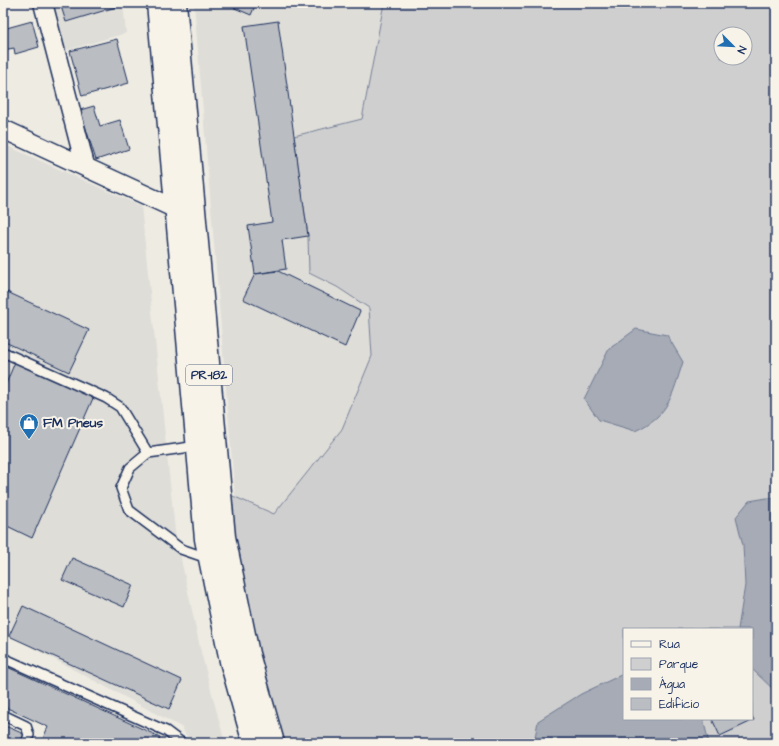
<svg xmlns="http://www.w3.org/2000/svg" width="779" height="746" font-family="'Architects Daughter',sans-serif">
  <rect width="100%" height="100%" fill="#eeebe2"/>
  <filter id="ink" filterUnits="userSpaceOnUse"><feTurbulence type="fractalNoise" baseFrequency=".025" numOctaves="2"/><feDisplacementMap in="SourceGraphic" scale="8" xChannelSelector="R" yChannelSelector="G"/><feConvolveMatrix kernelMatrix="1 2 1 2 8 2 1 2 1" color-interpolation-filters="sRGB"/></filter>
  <g filter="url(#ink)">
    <path fill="#deddd8" d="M 51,3 L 123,3 L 126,33 L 64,51 Z
      M 194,3 L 384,3 L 362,119 L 294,136 L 308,236 L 309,273 L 337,287 L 369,308 L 372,356 L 342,429 L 274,514 L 235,497 Z
      M 3,144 L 141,206 L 175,531 L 201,652 L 225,743 L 191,743 L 181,727 L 3,632 Z"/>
    <path fill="#cfcfcf" stroke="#757f96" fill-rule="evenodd" d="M 384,3 L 776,3 L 776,743 L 278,743 L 256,656 L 226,493 L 274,514 L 342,429 L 372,356 L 369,308 L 337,287 L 309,273 L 308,236 L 294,136 L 362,119 ZM 721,34 L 745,34 L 745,58 L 721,58 ZM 624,629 L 752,629 L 752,719 L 624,719 Z"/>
    <path fill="#a6abb5" stroke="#6e7992" d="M 636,329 L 667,335 L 683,362 C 672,395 670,415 635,431 L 599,420 L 584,399 L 609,349 Z
      M 767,498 L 776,498 L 776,692 L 752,669 L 752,629 L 738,629 L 745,585 L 743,545 L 736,517 L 749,501 Z
      M 621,675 L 624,675 L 624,719 L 703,719 L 709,743 L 534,743 L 538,721 L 581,694 Z"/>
    <path fill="#babdc2" stroke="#1b2f5e" d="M 60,3 L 114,3 L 116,7 L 66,22 Z
      M 223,3 L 256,3 L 251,15 Z
      M 32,21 L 39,47 L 15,54 L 14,48 L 3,50 L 3,29 Z
      M 278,21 L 308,236 L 282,240 L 286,269 L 255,274 L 248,226 L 272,222 L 244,26 Z
      M 117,39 L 129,83 L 82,96 L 70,51 Z
      M 94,106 L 100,126 L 120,120 L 129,149 L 96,160 L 80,110 Z
      M 278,271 L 360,311 L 345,347 L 243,299 L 255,274 Z
      M 3,290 L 89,330 L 69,372 L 3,341 Z
      M 15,362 L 94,396 L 32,538 L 3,524 L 3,391 Z
      M 72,558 L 133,585 L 124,607 L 62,580 Z
      M 23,606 L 182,680 L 169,709 L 9,636 Z
      M 3,665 L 160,737 L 157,743 L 41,743 L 48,727 L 3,706 Z
      M 752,716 L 754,720 L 720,736 L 712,719 L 752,719 Z
      M 3,725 L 24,734 L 20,743 L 3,743 Z"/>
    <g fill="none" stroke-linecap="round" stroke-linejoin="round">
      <defs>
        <path id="lane" d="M 3,352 L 106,398 L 120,407 L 148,453
          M 198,446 L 148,453 L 130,468 L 121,488 L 129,510 L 181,549 L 210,559
          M 3,658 L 166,731 L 182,743
          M 3,715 L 26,726 L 29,735 L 26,743"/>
        <path id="street" d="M 43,3 L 85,165
          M 3,129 L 176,209"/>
        <path id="primary" d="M 158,3 L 206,539 L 231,661 L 254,743
          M 175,3 L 224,537 L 248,654 L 273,743"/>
      </defs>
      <use href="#lane" stroke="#1b2f5e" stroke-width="12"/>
      <use href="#street" stroke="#1b2f5e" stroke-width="21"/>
      <use href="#primary" stroke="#1b2f5e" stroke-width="25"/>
      <use href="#lane" stroke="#f7f3e8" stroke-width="9"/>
      <use href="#street" stroke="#f7f3e8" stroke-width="18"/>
      <use href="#primary" stroke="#f7f3e8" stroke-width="22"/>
    </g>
  </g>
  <defs>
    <symbol id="shop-pin" viewBox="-11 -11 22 30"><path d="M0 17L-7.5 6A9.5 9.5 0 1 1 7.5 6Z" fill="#1f6fb2" stroke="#f7f3e8"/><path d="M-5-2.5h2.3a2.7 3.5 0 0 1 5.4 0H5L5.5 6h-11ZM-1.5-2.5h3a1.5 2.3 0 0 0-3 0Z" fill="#fff"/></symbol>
  </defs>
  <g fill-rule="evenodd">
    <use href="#shop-pin" x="18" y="412" width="22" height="30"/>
  </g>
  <g text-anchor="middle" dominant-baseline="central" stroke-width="4" stroke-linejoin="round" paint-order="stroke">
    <rect fill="#f7f3e8" stroke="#5d6a87" stroke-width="1" x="186" y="365" width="46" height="20" rx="3"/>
    <g font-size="12" font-weight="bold" fill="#1b2f5e">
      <text x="209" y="375">PR-182</text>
    </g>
    <g font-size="13" font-weight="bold" fill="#1b2f5e" stroke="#f7f3e8" text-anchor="start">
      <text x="43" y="423">FM Pneus</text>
    </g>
  </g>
  <rect width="779" height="746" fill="none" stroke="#f7f3e8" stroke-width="16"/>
  <rect x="8" y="8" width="763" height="730" fill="none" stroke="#1b2f5e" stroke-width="1.5" filter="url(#ink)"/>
  <rect x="623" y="628" width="130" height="92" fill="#f7f3e8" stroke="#9fa5b1"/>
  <rect x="631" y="641" width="20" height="6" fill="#f7f3e8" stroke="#9fa5b1"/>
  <text x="659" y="648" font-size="12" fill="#1b2f5e">Rua</text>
  <rect x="631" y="658" width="20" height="12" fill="#cfcfcf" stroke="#9fa5b1"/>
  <text x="659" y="668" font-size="12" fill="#1b2f5e">Parque</text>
  <rect x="631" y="678" width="20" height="12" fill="#a6abb5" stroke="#9fa5b1"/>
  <text x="659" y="688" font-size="12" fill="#1b2f5e">Água</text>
  <rect x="631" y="698" width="20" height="12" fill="#babdc2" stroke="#9fa5b1"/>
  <text x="659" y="708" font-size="12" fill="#1b2f5e">Edifício</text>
  <g transform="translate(733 46) rotate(114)"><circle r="19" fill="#f7f3e8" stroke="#9fa5b1"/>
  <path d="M0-3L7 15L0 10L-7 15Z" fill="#1f6fb2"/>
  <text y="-6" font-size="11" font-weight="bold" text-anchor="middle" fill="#1b2f5e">N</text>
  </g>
</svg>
